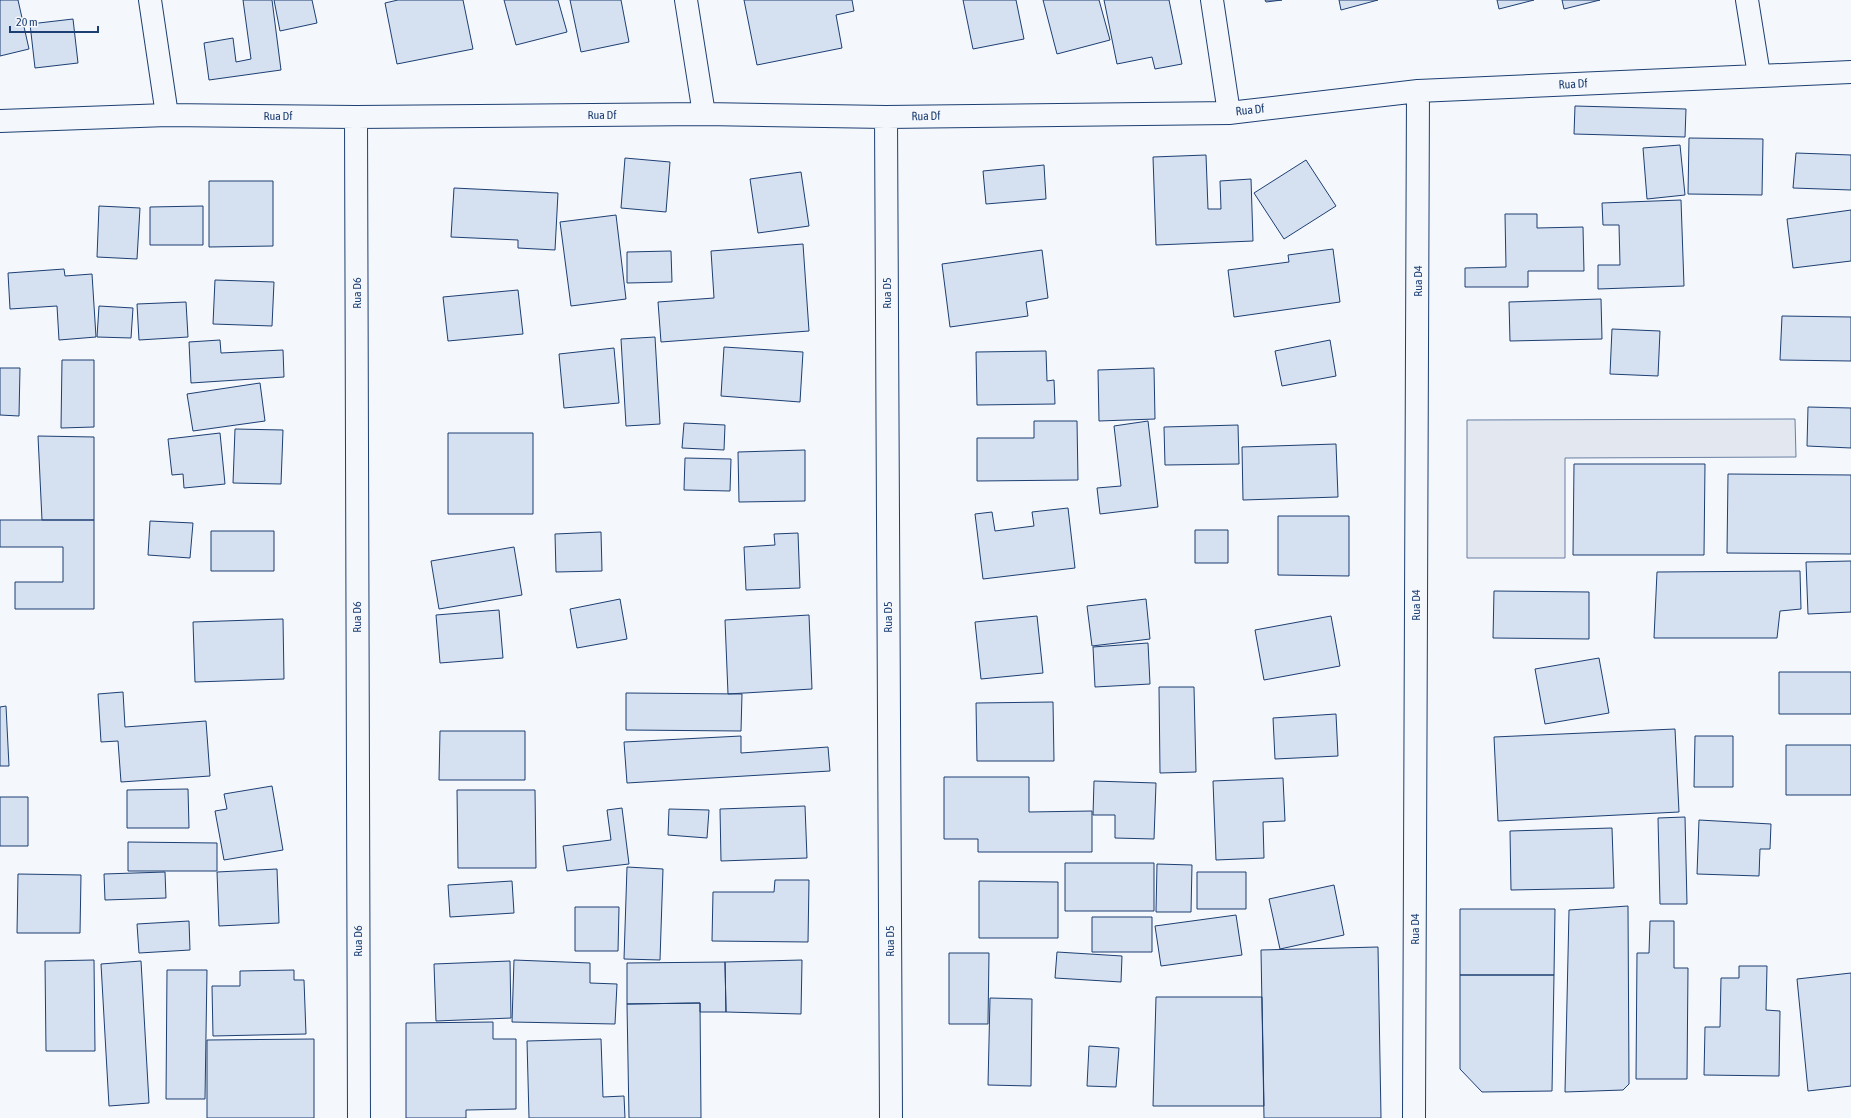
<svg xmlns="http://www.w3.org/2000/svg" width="1851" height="1118" font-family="'Asap Condensed',sans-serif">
  <rect width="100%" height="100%" fill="#f4f7fb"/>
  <path fill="#e3e8f0" stroke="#687fa3" d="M 1795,419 L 1796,457 L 1565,458 L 1565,558 L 1467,558 L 1467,420 Z"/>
  <path fill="#d5e0f0" stroke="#1d3f73" d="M 0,0 L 18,0 L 29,49 L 0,56 Z
    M 243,0 L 272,0 L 281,70 L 209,80 L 204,43 L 233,38 L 236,62 L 251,59 Z
    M 274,0 L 312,0 L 317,23 L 280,31 Z
    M 398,0 L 463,0 L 473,49 L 397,64 L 385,3 Z
    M 504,0 L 558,0 L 567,32 L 516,45 Z
    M 570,0 L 621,0 L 629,42 L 581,52 Z
    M 744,0 L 852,0 L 854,11 L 836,15 L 842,48 L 757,65 Z
    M 963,0 L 1016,0 L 1024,39 L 973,49 Z
    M 1043,0 L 1099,0 L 1110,40 L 1057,54 Z
    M 1104,0 L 1169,0 L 1182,64 L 1155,69 L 1152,57 L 1117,64 Z
    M 1265,0 L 1282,0 L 1266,2 Z
    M 1339,0 L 1378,0 L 1341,10 Z
    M 1497,0 L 1534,0 L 1499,9 Z
    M 1562,0 L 1600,0 L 1564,9 Z
    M 73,19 L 78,63 L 35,68 L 30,24 Z
    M 1575,106 L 1686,109 L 1685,137 L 1574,134 Z
    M 1689,138 L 1763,139 L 1762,195 L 1688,194 Z
    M 1680,145 L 1685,195 L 1647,199 L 1643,148 Z
    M 1796,153 L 1851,155 L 1851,190 L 1793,188 Z
    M 1206,155 L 1208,209 L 1221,209 L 1220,181 L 1251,179 L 1253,241 L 1156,245 L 1153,157 Z
    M 625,158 L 670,162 L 666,212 L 621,208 Z
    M 1306,160 L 1336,206 L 1284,239 L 1254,193 Z
    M 1044,165 L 1046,199 L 986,204 L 983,171 Z
    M 801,172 L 809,226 L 758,233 L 750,179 Z
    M 209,181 L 273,181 L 273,246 L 209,247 Z
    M 454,188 L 558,193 L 555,250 L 518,248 L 518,240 L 451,237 Z
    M 1681,200 L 1684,286 L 1598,289 L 1598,265 L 1620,265 L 1619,225 L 1603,225 L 1602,203 Z
    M 99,206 L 140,208 L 137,259 L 97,257 Z
    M 203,206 L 203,245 L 150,245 L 150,207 Z
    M 1851,210 L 1851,261 L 1793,268 L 1787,219 Z
    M 1505,214 L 1537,214 L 1537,228 L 1583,227 L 1584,271 L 1528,271 L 1528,287 L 1465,287 L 1465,268 L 1506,267 Z
    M 616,215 L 626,299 L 571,306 L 560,222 Z
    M 803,244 L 809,331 L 661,342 L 658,302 L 714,298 L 711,251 Z
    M 1333,249 L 1340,302 L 1234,317 L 1228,270 L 1289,262 L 1288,255 Z
    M 1042,250 L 1048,298 L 1026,302 L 1028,316 L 950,327 L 942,264 Z
    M 671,251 L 672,282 L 627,283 L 627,252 Z
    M 64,269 L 65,276 L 92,274 L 96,337 L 59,340 L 57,306 L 10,309 L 8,273 Z
    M 215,280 L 274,282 L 272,326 L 213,324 Z
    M 518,290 L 523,334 L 448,341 L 443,297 Z
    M 1601,299 L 1602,339 L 1510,341 L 1509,302 Z
    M 186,302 L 188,337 L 139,340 L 137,304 Z
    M 99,306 L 133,308 L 131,338 L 97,337 Z
    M 1782,316 L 1851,317 L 1851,361 L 1780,360 Z
    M 1612,329 L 1660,331 L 1658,376 L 1610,374 Z
    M 655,337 L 660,424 L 626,426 L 621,339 Z
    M 220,340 L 221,353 L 283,350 L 284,377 L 191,383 L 189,342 Z
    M 1330,340 L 1336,376 L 1282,386 L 1275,351 Z
    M 724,347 L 803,352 L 800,402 L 721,396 Z
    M 614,348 L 619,403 L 564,408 L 559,354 Z
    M 1046,351 L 1047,381 L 1054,380 L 1055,404 L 977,405 L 976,352 Z
    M 62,360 L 94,360 L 94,427 L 61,428 Z
    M 0,368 L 20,368 L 19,416 L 0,415 Z
    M 1154,368 L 1155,419 L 1099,421 L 1098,370 Z
    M 260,383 L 265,421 L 193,431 L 187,394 Z
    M 1808,407 L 1851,408 L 1851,448 L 1807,446 Z
    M 1034,421 L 1077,421 L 1078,480 L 977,481 L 977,438 L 1034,438 Z
    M 1148,421 L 1158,507 L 1100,514 L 1097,488 L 1121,486 L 1114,426 Z
    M 684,423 L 725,425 L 724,450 L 682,448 Z
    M 1238,425 L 1239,464 L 1165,465 L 1164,427 Z
    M 235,429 L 283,430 L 281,484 L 233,483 Z
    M 220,433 L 225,484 L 184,488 L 183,474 L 172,475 L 168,439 Z
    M 448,433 L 533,433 L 533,514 L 448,514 Z
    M 38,436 L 94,437 L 94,520 L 42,520 Z
    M 1336,444 L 1338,497 L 1243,500 L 1242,447 Z
    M 805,450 L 805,501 L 739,502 L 738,452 Z
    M 685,458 L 731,459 L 730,491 L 684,490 Z
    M 1574,464 L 1705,464 L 1704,555 L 1573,555 Z
    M 1728,474 L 1851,475 L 1851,554 L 1727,553 Z
    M 1068,508 L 1075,568 L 983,579 L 975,514 L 992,512 L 995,531 L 1034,526 L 1032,512 Z
    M 1278,516 L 1349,516 L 1349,576 L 1278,575 Z
    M 0,520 L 94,520 L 94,609 L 15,609 L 15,582 L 63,582 L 63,547 L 0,547 Z
    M 150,521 L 193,523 L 190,558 L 148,555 Z
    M 1195,530 L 1228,530 L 1228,563 L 1195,563 Z
    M 211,531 L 274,531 L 274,571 L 211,571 Z
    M 601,532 L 602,571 L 556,572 L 555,534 Z
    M 798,533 L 800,588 L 746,590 L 744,547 L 775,545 L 774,534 Z
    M 514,547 L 522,595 L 439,609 L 431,561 Z
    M 1851,561 L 1851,612 L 1808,614 L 1806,562 Z
    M 1800,571 L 1801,609 L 1780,611 L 1777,638 L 1654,638 L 1657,572 Z
    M 1494,591 L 1589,592 L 1589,639 L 1493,638 Z
    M 620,599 L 627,639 L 577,648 L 570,609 Z
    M 1146,599 L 1150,639 L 1092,646 L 1087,606 Z
    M 499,610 L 503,658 L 440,663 L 436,615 Z
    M 809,615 L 812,689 L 728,694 L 725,620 Z
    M 1037,616 L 1043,673 L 981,679 L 975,622 Z
    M 1331,616 L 1340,666 L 1264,680 L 1255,630 Z
    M 283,619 L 284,679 L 195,682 L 193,622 Z
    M 1148,643 L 1150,684 L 1095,687 L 1093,647 Z
    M 1599,658 L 1609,713 L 1545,724 L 1535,669 Z
    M 1779,672 L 1851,672 L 1851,714 L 1779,714 Z
    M 1159,687 L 1194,687 L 1196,772 L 1160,773 Z
    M 123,692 L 125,727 L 206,721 L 210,776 L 121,782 L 118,741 L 101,742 L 98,694 Z
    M 626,693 L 742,694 L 741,731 L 626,730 Z
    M 1053,702 L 1054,761 L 977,761 L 976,703 Z
    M 6,706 L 9,766 L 0,766 L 0,707 Z
    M 1336,714 L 1338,756 L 1275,759 L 1273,718 Z
    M 1675,729 L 1679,812 L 1498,821 L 1494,737 Z
    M 440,731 L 525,731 L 525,780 L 439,780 Z
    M 741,736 L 741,753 L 828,747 L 830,771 L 627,783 L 624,742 Z
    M 1695,736 L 1733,736 L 1733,787 L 1694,787 Z
    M 1786,745 L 1851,745 L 1851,795 L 1786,795 Z
    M 944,777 L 1029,777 L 1029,812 L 1092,811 L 1092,852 L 978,852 L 978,839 L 944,839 Z
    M 1283,778 L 1285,821 L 1263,822 L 1264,858 L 1216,860 L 1213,781 Z
    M 1094,781 L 1156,783 L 1154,839 L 1115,838 L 1115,815 L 1093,815 Z
    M 272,786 L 283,850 L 224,860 L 215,811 L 227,809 L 224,794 Z
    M 188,789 L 189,828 L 127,828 L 127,790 Z
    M 457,790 L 535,790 L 536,868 L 458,868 Z
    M 0,797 L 28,797 L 28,846 L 0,846 Z
    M 805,806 L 807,858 L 721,861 L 720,809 Z
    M 622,808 L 629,864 L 567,871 L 563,846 L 611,840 L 607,810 Z
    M 669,809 L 709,810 L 707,838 L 668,835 Z
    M 1685,817 L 1687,904 L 1660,904 L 1658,818 Z
    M 1699,820 L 1771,824 L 1770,849 L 1760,849 L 1759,876 L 1697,874 Z
    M 1612,828 L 1614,888 L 1511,890 L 1510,831 Z
    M 128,842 L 217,843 L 217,871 L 128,871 Z
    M 1065,863 L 1154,863 L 1154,911 L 1065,911 Z
    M 1157,864 L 1192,865 L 1191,912 L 1156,912 Z
    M 627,867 L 663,869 L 660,960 L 624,959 Z
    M 277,869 L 279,923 L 219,926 L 217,872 Z
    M 165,872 L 166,898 L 105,900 L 104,874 Z
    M 1197,872 L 1246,872 L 1246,909 L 1197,909 Z
    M 18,874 L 81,875 L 80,933 L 17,933 Z
    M 775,880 L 809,880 L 808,942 L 712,941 L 713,892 L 774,892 Z
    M 512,881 L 514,913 L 450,917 L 448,885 Z
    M 979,881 L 1058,882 L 1058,938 L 979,938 Z
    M 1334,885 L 1344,935 L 1280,949 L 1269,899 Z
    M 1628,906 L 1629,1084 L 1623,1090 L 1565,1092 L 1569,910 Z
    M 575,907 L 619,907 L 618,951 L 575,951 Z
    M 1460,909 L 1555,909 L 1554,975 L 1460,975 Z
    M 1236,915 L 1242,955 L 1161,966 L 1155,926 Z
    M 1092,917 L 1152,917 L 1152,952 L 1092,952 Z
    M 189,921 L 190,950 L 139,953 L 137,924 Z
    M 1650,921 L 1674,921 L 1674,968 L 1688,968 L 1687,1079 L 1636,1079 L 1637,953 L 1649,953 Z
    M 1378,947 L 1381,1118 L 1264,1118 L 1261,950 Z
    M 1057,952 L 1122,956 L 1121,982 L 1055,978 Z
    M 949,953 L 989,953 L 988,1024 L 949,1024 Z
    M 94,960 L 95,1051 L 46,1051 L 45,961 Z
    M 514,960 L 590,963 L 590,983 L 617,984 L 615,1024 L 512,1022 Z
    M 802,960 L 801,1014 L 726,1012 L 725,962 Z
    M 141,961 L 149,1103 L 109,1106 L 101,964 Z
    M 510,961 L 511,1018 L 436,1021 L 434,964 Z
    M 725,962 L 726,1012 L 700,1012 L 700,1003 L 627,1004 L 627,963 Z
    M 1739,966 L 1767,966 L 1766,1010 L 1780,1011 L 1779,1076 L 1704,1075 L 1705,1027 L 1720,1027 L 1721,978 L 1739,978 Z
    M 167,970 L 207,970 L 205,1099 L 166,1099 Z
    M 294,970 L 294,980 L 304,980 L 306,1034 L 213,1036 L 212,986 L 240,986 L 240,971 Z
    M 1851,973 L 1851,1086 L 1808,1091 L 1797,979 Z
    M 1460,975 L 1554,975 L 1552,1091 L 1482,1092 L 1460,1069 Z
    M 1156,997 L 1262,997 L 1264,1106 L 1153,1106 Z
    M 990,998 L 1032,999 L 1031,1086 L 988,1085 Z
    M 700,1003 L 701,1118 L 629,1118 L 627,1004 Z
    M 493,1022 L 493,1039 L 516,1039 L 516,1109 L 466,1110 L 466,1118 L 406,1118 L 406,1023 Z
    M 314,1039 L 314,1118 L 207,1118 L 207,1040 Z
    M 601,1039 L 603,1097 L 624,1096 L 625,1118 L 529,1118 L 527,1041 Z
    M 1089,1046 L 1119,1048 L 1116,1087 L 1087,1086 Z"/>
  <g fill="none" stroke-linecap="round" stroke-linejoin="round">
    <defs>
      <path id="minor" d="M 150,0 L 167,115
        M 686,0 L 704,114
        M 1212,0 L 1229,113
        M 1747,0 L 1759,75
        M 356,117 L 359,1118
        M 886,117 L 891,1118
        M 0,121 L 167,115 L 356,117 L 704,114 L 886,117 L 1229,113 L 1418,91 L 1851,72
        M 1414,1118 L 1418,91"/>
    </defs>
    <use href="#minor" stroke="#1d3f73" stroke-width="24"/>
    <use href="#minor" stroke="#f4f7fb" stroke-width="22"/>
  </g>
  <g text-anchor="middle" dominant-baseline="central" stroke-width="3" stroke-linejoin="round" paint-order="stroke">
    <g font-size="12" fill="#1d3f73" stroke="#f4f7fb">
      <text transform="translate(1573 84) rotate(-3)">Rua Df</text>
      <text transform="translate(1250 110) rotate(-6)">Rua Df</text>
      <text x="602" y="115">Rua Df</text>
      <text x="278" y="116">Rua Df</text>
      <text transform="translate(926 116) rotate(-1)">Rua Df</text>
      <text transform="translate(1418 281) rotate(-90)">Rua D4</text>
      <text transform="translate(357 293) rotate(-90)">Rua D6</text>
      <text transform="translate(887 293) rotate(-90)">Rua D5</text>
      <text transform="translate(1416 605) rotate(-90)">Rua D4</text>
      <text transform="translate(357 617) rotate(-90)">Rua D6</text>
      <text transform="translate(888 617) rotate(-90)">Rua D5</text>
      <text transform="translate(1415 929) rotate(-90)">Rua D4</text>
      <text transform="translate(358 941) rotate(-90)">Rua D6</text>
      <text transform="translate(890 941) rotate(-90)">Rua D5</text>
    </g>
  </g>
  <path d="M10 26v6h88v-6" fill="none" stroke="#1d3f73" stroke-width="2"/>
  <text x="16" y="26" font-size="12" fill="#1d3f73" stroke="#f4f7fb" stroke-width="3" paint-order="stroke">20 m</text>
</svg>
